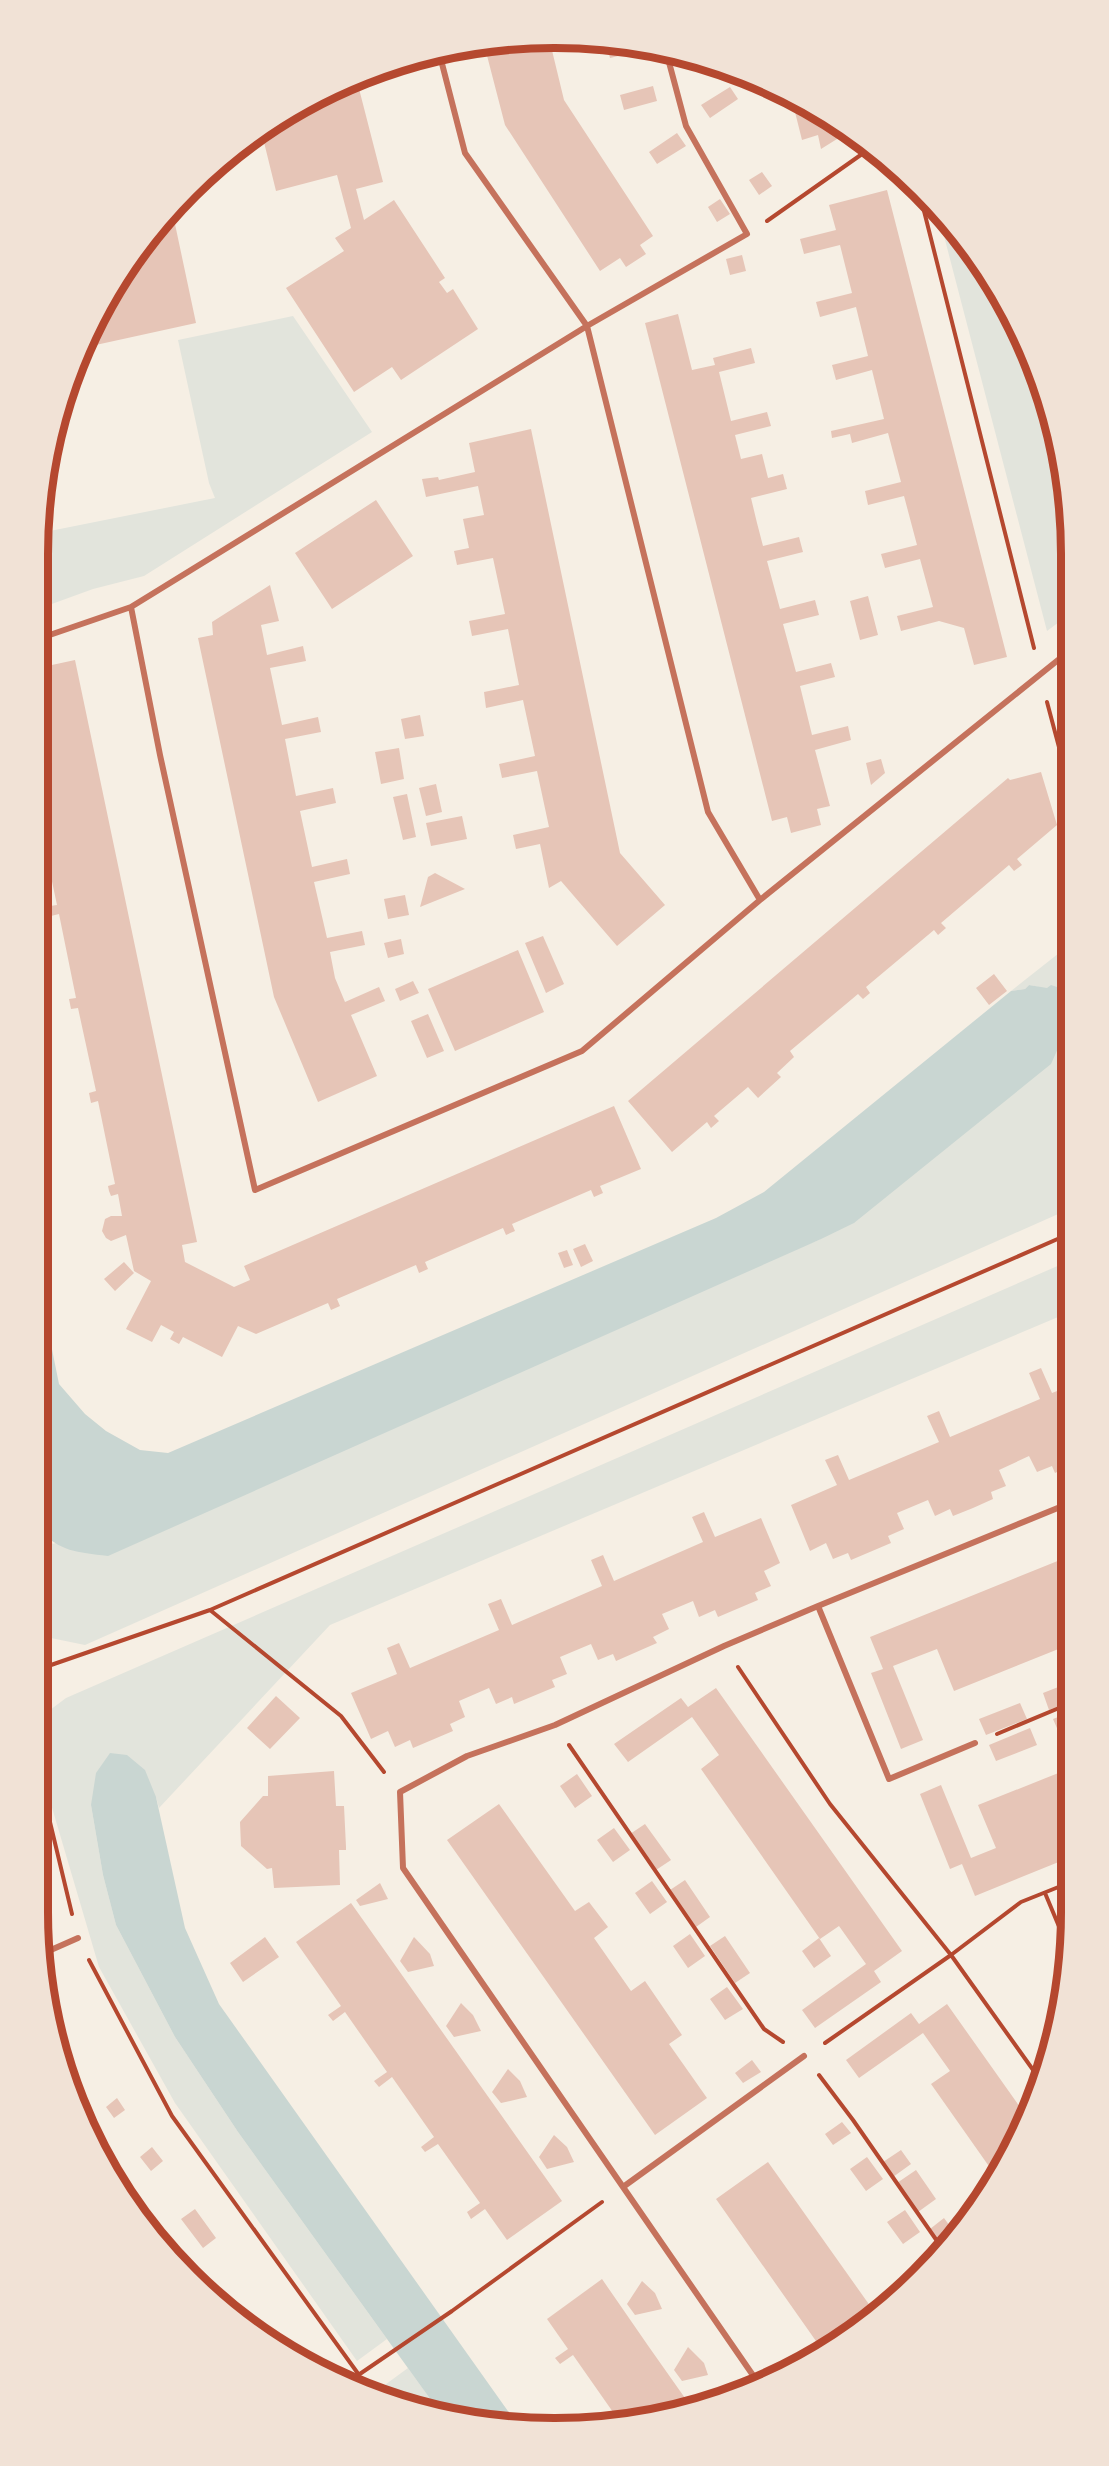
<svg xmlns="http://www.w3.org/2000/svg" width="1109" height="2466" font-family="Signika,sans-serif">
  <rect width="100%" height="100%" fill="#f6efe4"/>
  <path fill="#e2e4dc" d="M 938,213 L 964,240 L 1032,356 L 1067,487 L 1067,616 L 1047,631 Z
    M 293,316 L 372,432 L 144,576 L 93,589 L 38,609 L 40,533 L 215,498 L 209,483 L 178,340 Z
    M 1068,946 L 1069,1205 L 1065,1211 L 85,1645 L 46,1637 L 38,1629 L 38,1529 L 53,1544 L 819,1240 L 1063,1016 C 1056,994 1052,989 1029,985 L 1025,989 L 1011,991 Z
    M 1069,1261 L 1070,1312 L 330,1625 L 159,1808 L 156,1797 L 91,1805 L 103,1875 L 116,1925 L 175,2037 L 238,2132 L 387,2339 L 357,2361 L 175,2103 L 99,1967 L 38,1760 L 38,1742 L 50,1710 L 66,1698 Z
    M 408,2368 L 441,2414 L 378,2390 Z"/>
  <path fill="#c9d6d2" d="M 1029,985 L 1047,988 L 1051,985 L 1057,987 L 1061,991 C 1058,1004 1062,1006 1063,1018 C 1065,1036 1058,1048 1051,1064 L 854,1223 L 819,1240 L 108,1556 C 76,1552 61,1552 38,1529 L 38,1280 L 59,1384 L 85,1414 L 106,1431 L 140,1450 L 168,1453 L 716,1218 L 764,1192 L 1011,991 L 1025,989 Z
    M 110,1753 L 127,1755 L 145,1770 L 156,1797 L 185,1928 L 219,2004 L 515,2421 L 454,2419 L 441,2414 L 238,2132 L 175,2037 L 116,1925 L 103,1875 L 91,1805 L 96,1773 Z"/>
  <path fill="#e6c5b7" d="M 549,38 L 564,100 L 653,236 L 640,245 L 646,254 L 626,267 L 620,258 L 600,271 L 505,125 L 484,44 Z
    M 606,43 L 642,46 L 643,50 L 610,58 Z
    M 356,77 L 383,182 L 356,189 L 364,220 L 394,200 L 445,278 L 439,282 L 447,293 L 453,289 L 478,329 L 401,380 L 392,367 L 354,392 L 286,288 L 344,251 L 335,238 L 351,228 L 337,175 L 276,191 L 261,130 Z
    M 653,86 L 657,101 L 624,110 L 620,95 Z
    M 730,87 L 738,99 L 710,118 L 701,105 Z
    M 792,100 L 843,129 L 841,130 L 845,134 L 821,149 L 818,135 L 802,140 Z
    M 677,133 L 686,146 L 657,164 L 649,152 Z
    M 762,172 L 772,186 L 759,195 L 749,180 Z
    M 887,190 L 1007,657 L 974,665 L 964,628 L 939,621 L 901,631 L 897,616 L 933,607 L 920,559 L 885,568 L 881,554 L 917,545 L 904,496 L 868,505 L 865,491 L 901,482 L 888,433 L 852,443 L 850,434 L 832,438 L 831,431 L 884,419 L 872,370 L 836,380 L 832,365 L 868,356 L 856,307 L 820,317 L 816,302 L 852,293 L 840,245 L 804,254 L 800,239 L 836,230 L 829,205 Z
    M 720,199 L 730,214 L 717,222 L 708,207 Z
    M 172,210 L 196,323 L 82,348 L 124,268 Z
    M 742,255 L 746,271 L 730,275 L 726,259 Z
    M 678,314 L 692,370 L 715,365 L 713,358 L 751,348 L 755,363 L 719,372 L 731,421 L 767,412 L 771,426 L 735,435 L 741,459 L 762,454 L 768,478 L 783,474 L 787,489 L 751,498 L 757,523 L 763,546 L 799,537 L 803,552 L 767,561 L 780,609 L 815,600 L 819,615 L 783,624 L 796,672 L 831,663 L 835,677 L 800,686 L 812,735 L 848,726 L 851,740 L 815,750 L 830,806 L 817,809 L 821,825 L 791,833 L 787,817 L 772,821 L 645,323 Z
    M 531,429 L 620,853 L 665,905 L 617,946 L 561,881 L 549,888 L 540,844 L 516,849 L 513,835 L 549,827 L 537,771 L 502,778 L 499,764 L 535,756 L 523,700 L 486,708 L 484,692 L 519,685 L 508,629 L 472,636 L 469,621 L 505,614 L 493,558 L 457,565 L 454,551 L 469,548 L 463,519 L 484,515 L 478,486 L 426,497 L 422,479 L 438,477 L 439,480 L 475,472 L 469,443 Z
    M 376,500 L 413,556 L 332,609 L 295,553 Z
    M 270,585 L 279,621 L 261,625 L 267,655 L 303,646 L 306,661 L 270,668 L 282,725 L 318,717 L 321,732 L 285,739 L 296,796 L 333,788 L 336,803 L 300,811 L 312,867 L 347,859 L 350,874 L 314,882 L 327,938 L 362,931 L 365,945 L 330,952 L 335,978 L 345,1002 L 379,987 L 385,1001 L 351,1015 L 377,1076 L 318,1102 L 274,997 L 198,638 L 213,635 L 212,622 Z
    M 868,596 L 878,635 L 860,640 L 850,601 Z
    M 75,660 L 197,1242 L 182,1245 L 185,1262 L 234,1287 L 250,1280 L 244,1266 L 614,1106 L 641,1169 L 600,1186 L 603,1193 L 594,1197 L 591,1190 L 512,1224 L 515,1231 L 506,1235 L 503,1228 L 425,1262 L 428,1269 L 419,1273 L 416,1265 L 337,1299 L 340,1306 L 331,1310 L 328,1303 L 256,1334 L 238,1326 L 222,1357 L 183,1337 L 179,1344 L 170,1339 L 174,1332 L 161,1325 L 152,1342 L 126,1329 L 151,1281 L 134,1271 L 126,1235 L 111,1241 L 106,1238 L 102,1231 L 105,1219 L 111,1216 L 122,1216 L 118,1194 L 111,1196 L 109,1191 L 108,1186 L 115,1184 L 98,1101 L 91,1103 L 89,1093 L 96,1091 L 78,1008 L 71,1009 L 69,999 L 76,998 L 59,914 L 51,916 L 50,906 L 57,905 L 39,820 L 38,821 L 38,668 Z
    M 420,715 L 424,736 L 405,739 L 401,719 Z
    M 399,748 L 404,779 L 381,784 L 375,752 Z
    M 881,759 L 885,773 L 871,785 L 866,763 Z
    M 1041,772 L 1057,825 L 1017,859 L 1022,865 L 1014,871 L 1009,865 L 941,923 L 946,928 L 938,935 L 934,930 L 866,987 L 870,993 L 863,999 L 858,994 L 790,1051 L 794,1057 L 777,1073 L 781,1077 L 758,1098 L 748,1087 L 714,1116 L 719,1121 L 711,1128 L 707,1122 L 672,1152 L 628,1101 L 1008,778 L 1010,780 Z
    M 436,784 L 442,812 L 426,816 L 419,788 Z
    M 407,794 L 416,837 L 403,840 L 393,797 Z
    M 462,816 L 467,839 L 431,846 L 426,823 Z
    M 435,873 L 465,889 L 420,907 L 428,877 Z
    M 405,895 L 409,915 L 388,919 L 384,899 Z
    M 543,936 L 564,984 L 546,993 L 525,943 Z
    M 401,939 L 404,954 L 388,958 L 384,943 Z
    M 518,950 L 544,1012 L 455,1051 L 428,989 Z
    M 994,974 L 1007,991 L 989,1005 L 976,988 Z
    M 413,981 L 419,993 L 400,1001 L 395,989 Z
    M 428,1014 L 444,1051 L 427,1058 L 411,1021 Z
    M 45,1206 L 47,1217 L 44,1225 L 38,1226 L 38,1207 Z
    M 585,1244 L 593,1261 L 581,1267 L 573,1249 Z
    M 567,1250 L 573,1265 L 564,1268 L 558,1253 Z
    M 124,1262 L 134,1273 L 115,1291 L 104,1279 Z
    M 1041,1368 L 1052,1393 L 1070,1386 L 1070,1466 L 1055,1473 L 1052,1466 L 1037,1472 L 1029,1456 L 999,1470 L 1006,1486 L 991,1492 L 993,1499 L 973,1508 L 953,1516 L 950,1509 L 935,1516 L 928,1500 L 897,1513 L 904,1529 L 888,1536 L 891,1543 L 851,1560 L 848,1553 L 833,1559 L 826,1543 L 810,1551 L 791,1505 L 837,1485 L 825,1460 L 838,1455 L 849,1480 L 939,1442 L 927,1416 L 939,1411 L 950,1437 L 1040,1399 L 1029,1373 Z
    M 704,1512 L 715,1537 L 761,1518 L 780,1563 L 764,1571 L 771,1586 L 755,1593 L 758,1600 L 718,1617 L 715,1610 L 699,1617 L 693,1601 L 662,1614 L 669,1629 L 653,1637 L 657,1643 L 616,1661 L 613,1654 L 598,1660 L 591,1644 L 560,1657 L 567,1674 L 552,1680 L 555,1687 L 514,1704 L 512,1697 L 496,1704 L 489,1688 L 459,1701 L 465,1717 L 450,1724 L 453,1731 L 413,1748 L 410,1740 L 395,1747 L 388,1731 L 371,1739 L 351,1693 L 397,1674 L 387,1648 L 399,1643 L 410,1668 L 499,1630 L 488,1604 L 501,1599 L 512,1625 L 602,1586 L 591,1560 L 603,1555 L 614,1581 L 703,1542 L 692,1517 Z
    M 1070,1556 L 1071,1644 L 954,1691 L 937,1649 L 893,1666 L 923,1740 L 901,1749 L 871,1673 L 883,1669 L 870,1637 Z
    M 1071,1682 L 1071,1701 L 1049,1710 L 1043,1693 Z
    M 716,1688 L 902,1951 L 874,1971 L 881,1982 L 815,2028 L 802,2010 L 866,1964 L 839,1926 L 820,1939 L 701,1769 L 719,1755 L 692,1717 L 628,1762 L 614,1744 L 681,1698 L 688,1707 Z
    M 276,1696 L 300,1718 L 270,1749 L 247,1728 Z
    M 1020,1703 L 1027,1719 L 986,1735 L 979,1719 Z
    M 1071,1712 L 1071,1731 L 1060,1735 L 1053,1719 Z
    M 1030,1728 L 1037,1745 L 996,1761 L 989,1745 Z
    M 1071,1768 L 1071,1857 L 975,1896 L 962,1864 L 950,1869 L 920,1794 L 941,1785 L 971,1858 L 996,1848 L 978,1805 Z
    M 334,1771 L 336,1806 L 344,1806 L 346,1847 L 346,1850 L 339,1850 L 340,1885 L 274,1888 L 272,1868 L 267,1869 L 241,1846 L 240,1822 L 263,1796 L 268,1796 L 268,1776 Z
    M 577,1774 L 592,1796 L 575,1808 L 560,1786 Z
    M 499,1804 L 575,1911 L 589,1902 L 608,1927 L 594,1938 L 631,1991 L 645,1981 L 682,2035 L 669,2044 L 707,2098 L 655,2135 L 447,1840 Z
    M 645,1824 L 671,1860 L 656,1870 L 630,1834 Z
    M 614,1828 L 630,1850 L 613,1862 L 597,1840 Z
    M 685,1880 L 710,1917 L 696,1927 L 670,1890 Z
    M 652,1881 L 667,1902 L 650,1914 L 635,1893 Z
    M 380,1883 L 388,1899 L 360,1906 L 356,1900 Z
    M 351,1903 L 562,2201 L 507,2240 L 485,2209 L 471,2219 L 467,2212 L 480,2203 L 438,2144 L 425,2152 L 421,2147 L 434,2137 L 392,2077 L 379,2087 L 374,2081 L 387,2072 L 345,2012 L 333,2021 L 328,2015 L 341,2006 L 296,1942 Z
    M 690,1934 L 705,1956 L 688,1968 L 673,1946 Z
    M 725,1936 L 750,1973 L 735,1983 L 710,1946 Z
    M 265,1937 L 279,1957 L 243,1982 L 230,1963 Z
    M 414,1937 L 430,1954 L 434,1966 L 408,1972 L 400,1961 Z
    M 819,1938 L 831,1956 L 814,1968 L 802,1951 Z
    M 727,1987 L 743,2009 L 725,2020 L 710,1999 Z
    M 461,2003 L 473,2015 L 481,2031 L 454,2037 L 446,2026 Z
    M 947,2004 L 1027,2117 L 993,2172 L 931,2084 L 950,2071 L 923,2033 L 859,2078 L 846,2060 L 911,2013 L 919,2024 Z
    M 752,2060 L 761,2072 L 743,2083 L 735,2073 Z
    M 508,2069 L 520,2081 L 527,2097 L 501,2103 L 492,2092 Z
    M 117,2098 L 125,2110 L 114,2118 L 106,2107 Z
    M 842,2122 L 851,2133 L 833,2145 L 825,2134 Z
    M 554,2135 L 567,2147 L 574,2162 L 547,2169 L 539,2157 Z
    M 152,2147 L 163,2161 L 151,2171 L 140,2157 Z
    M 901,2150 L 911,2164 L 893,2177 L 883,2162 Z
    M 867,2157 L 883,2179 L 866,2191 L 850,2169 Z
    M 768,2162 L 873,2310 L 823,2351 L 716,2199 Z
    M 916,2170 L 936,2199 L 918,2212 L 897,2183 Z
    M 195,2209 L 216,2238 L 203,2248 L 181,2219 Z
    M 905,2210 L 920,2232 L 903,2244 L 887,2222 Z
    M 944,2218 L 955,2233 L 945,2250 L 930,2229 Z
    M 602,2279 L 649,2347 L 692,2408 L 622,2424 L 619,2421 L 616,2424 L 603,2423 L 615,2415 L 573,2355 L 560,2364 L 555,2358 L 568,2349 L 547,2319 Z
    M 642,2281 L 655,2293 L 662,2309 L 635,2315 L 627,2304 Z
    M 688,2347 L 704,2363 L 708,2375 L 682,2381 L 674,2370 Z"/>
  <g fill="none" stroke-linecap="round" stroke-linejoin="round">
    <path stroke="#b5482f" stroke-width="4" d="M 920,195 L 1034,648
      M 767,221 L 872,147
      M 1047,702 L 1068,781
      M 210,1610 L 341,1716 L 384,1772
      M 51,1665 L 210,1610 L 1069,1234
      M 738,1667 L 830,1804 L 951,1955 L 1041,2081
      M 38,1682 L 51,1665 L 38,1654
      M 997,1734 L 1071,1703
      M 569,1745 L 764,2029 L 783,2042
      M 38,1772 L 72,1914
      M 1045,1893 L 1068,1948
      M 89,1960 L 172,2116 L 367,2386
      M 825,2043 L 951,1955 L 1021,1902 L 1071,1882
      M 819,2075 L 853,2120 L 944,2251
      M 351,2380 L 452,2311 L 602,2202"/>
    <path stroke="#c5725c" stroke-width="6" d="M 666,51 L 686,126 L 747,234 L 587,326 L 131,607 L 160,755 L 255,1190 L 582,1051 L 760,900 L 1068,652
      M 439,52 L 465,153 L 587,326 L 708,812 L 760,900
      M 38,639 L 131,607
      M 818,1606 L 1070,1503
      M 44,1953 L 78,1938
      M 804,2056 L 623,2187 L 403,1868 L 400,1792 L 467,1756 L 555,1725 L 724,1646 L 818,1606 L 889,1779 L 975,1743
      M 623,2187 L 759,2384"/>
  </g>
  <path d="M0 0H1109V2466H0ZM554 48H555A506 506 0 0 1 1061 554V1912A506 506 0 0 1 555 2418H554A506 506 0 0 1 48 1912V554A506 506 0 0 1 554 48Z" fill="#f1e2d6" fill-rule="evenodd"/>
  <path fill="none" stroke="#b5482f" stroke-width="8" d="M554 48H555A506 506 0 0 1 1061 554V1912A506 506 0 0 1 555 2418H554A506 506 0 0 1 48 1912V554A506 506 0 0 1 554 48Z"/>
</svg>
